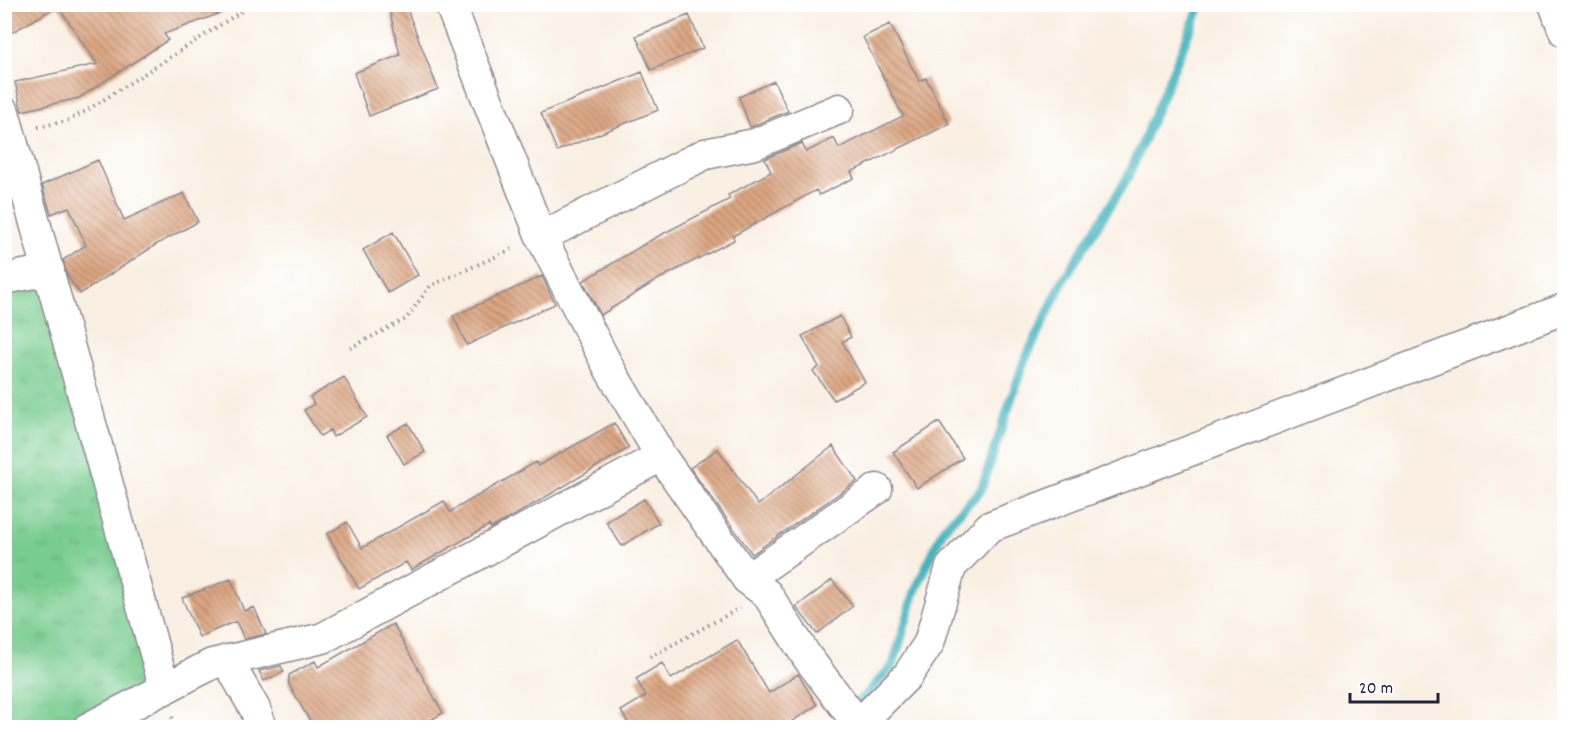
<svg xmlns="http://www.w3.org/2000/svg" width="1569" height="732" font-family="Dekko,sans-serif">
  <defs>
    <pattern id="grass-tufts" width="24" height="20" patternUnits="userSpaceOnUse" patternTransform="scale(1.5)"><rect width="24" height="20" fill="#78cc8f"/><path d="M3 7l-1-3M5 7V3M7 7l1-3M15 17l-1-3M17 17v-4M19 17l1-3" fill="none" stroke="#68af7c"/></pattern>
    <pattern id="building-back-hatch" width="6" height="6" patternUnits="userSpaceOnUse" patternTransform="scale(1.5)"><rect width="6" height="6" fill="#dba581"/><path d="M-1 5l2 2M0 0l6 6M5-1l2 2" fill="none" stroke="#b1866b"/></pattern>
  </defs>
  <rect width="100%" height="100%" fill="#fff"/>
  <filter id="ink" filterUnits="userSpaceOnUse"><feTurbulence type="fractalNoise" baseFrequency=".0167" numOctaves="2"/><feDisplacementMap in="SourceGraphic" scale="12" xChannelSelector="R" yChannelSelector="G"/><feConvolveMatrix kernelMatrix="1 2 1 2 8 2 1 2 1" color-interpolation-filters="sRGB"/></filter>
  <filter id="wash" filterUnits="userSpaceOnUse"><feTurbulence type="fractalNoise" baseFrequency=".008" numOctaves="4" result="noise"/><feDisplacementMap in="SourceGraphic" scale="24" xChannelSelector="R" yChannelSelector="G"/><feGaussianBlur stdDeviation="1.35" result="paint"/><feColorMatrix in="noise" values="0 0 0 0 0 0 0 0 0 0 0 0 0 0 0 0 0 1.4 0 .05"/><feComposite in="paint" operator="in"/></filter>
  <g filter="url(#wash)">
    <rect width="100%" height="100%" fill="#f9f0e3"/>
    <path fill="url(#grass-tufts)" stroke="#4d7765" stroke-width="1.5" d="M 45,285 L 153,681 L 74,722 L 57,727 L 5,727 L 4,291 Z"/>
    <g fill="none" stroke-linecap="round" stroke-linejoin="round">
      <path stroke="#44b4be" stroke-width="9" d="M 875,713 L 884,728
        M 835,728 L 893,665 L 915,591 L 944,528 L 981,490 L 1023,364 L 1064,279 L 1128,177 L 1201,4"/>
    </g>
    <g id="blocks">
      <path fill="url(#building-back-hatch)" d="M 16,4 L 236,4 L 237,7 L 164,34 L 168,40 L 79,98 L 22,111 L 15,82 L 97,64 L 58,6 L 4,37 L 4,11 Z
        M 388,4 L 405,4 L 438,89 L 369,116 L 354,73 L 400,55 Z
        M 689,15 L 703,48 L 651,70 L 636,36 Z
        M 890,24 L 919,81 L 926,78 L 949,124 L 851,172 L 854,178 L 819,195 L 816,190 L 733,236 L 734,240 L 657,280 L 601,315 L 583,281 L 653,239 L 730,199 L 728,195 L 771,172 L 765,159 L 802,143 L 806,152 L 834,138 L 839,148 L 903,116 L 863,37 Z
        M 642,72 L 658,110 L 557,151 L 541,113 Z
        M 774,81 L 788,111 L 750,127 L 739,97 Z
        M 98,160 L 124,220 L 184,193 L 198,222 L 157,244 L 80,294 L 67,275 L 63,260 L 86,245 L 69,207 L 51,214 L 42,185 Z
        M 393,232 L 418,275 L 388,293 L 363,250 Z
        M 542,276 L 555,304 L 467,345 L 453,316 Z
        M 840,316 L 851,337 L 842,342 L 865,382 L 834,400 L 813,371 L 819,367 L 802,336 Z
        M 344,377 L 367,417 L 333,437 L 330,430 L 320,436 L 304,410 L 314,404 L 310,397 Z
        M 939,422 L 963,458 L 917,488 L 893,452 Z
        M 408,423 L 425,452 L 404,464 L 387,435 Z
        M 614,423 L 629,448 L 508,519 L 491,528 L 489,525 L 411,570 L 406,562 L 359,589 L 327,534 L 347,522 L 362,548 L 444,501 L 450,512 L 536,462 L 538,466 Z
        M 833,446 L 857,481 L 752,554 L 690,468 L 718,449 L 758,505 Z
        M 644,499 L 659,523 L 622,546 L 606,522 Z
        M 231,579 L 244,611 L 254,607 L 266,634 L 244,639 L 236,621 L 199,637 L 182,598 Z
        M 832,580 L 853,606 L 817,634 L 796,607 Z
        M 393,624 L 443,713 L 417,728 L 314,728 L 289,685 L 289,675 L 315,661 L 318,667 Z
        M 737,640 L 769,693 L 798,674 L 817,705 L 782,728 L 631,728 L 621,711 L 646,696 L 636,679 L 662,663 L 671,679 Z
        M 281,666 L 284,672 L 264,681 L 259,671 Z"/>
    </g>
  </g>
  <g filter="url(#ink)">
    <use href="#blocks" fill-opacity="0" stroke="#8e898f" stroke-width="1.5"/>
    <g fill="none" stroke-linecap="round" stroke-linejoin="round">
      <defs>
        <path id="minor" d="M 450,4 L 541,237 L 610,370 L 661,456 L 747,579 L 767,594 L 807,657 L 861,728
          M 1554,4 L 1564,31
          M 4,112 L 163,682 L 163,690
          M 541,237 L 705,154 L 755,144 L 839,109
          M 4,279 L 49,270
          M 747,579 L 877,489
          M 227,660 L 255,709 L 262,728
          M 88,728 L 212,664 L 323,638 L 661,456
          M 855,728 L 908,675 L 929,643 L 951,567 L 989,527 L 1564,309"/>
      </defs>
      <use href="#minor" stroke="#8e898f" stroke-width="33"/>
      <path stroke="#8e898f" stroke-width="4" stroke-dasharray="1.5 4.5" stroke-linecap="butt" d="M 38,127 L 67,121 L 86,111 L 253,4
        M 350,348 L 406,319 L 430,286 L 515,248
        M 650,657 L 740,608
        M 172,717 L 176,728"/>
      <use href="#minor" stroke="#fff" stroke-width="30"/>
    </g>
  </g>
  <rect width="1569" height="732" fill="none" stroke="#fff" stroke-width="24"/>
  <path d="M1350 693v9h88v-9" fill="none" stroke="#22223b" stroke-width="3"/>
  <text x="1359" y="693" font-size="18" fill="#22223b" stroke="#ffffff" stroke-width="4.5" paint-order="stroke">20 m</text>
</svg>
